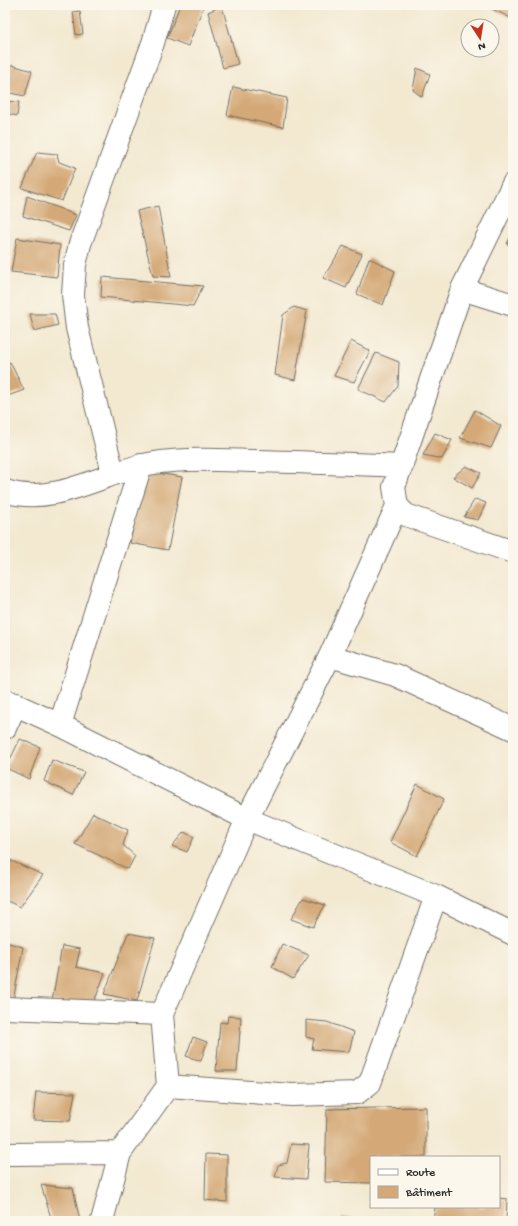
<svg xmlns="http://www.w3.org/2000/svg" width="518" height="1226" font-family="'Gochi Hand',sans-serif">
  <rect width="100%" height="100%" fill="#fbf7ec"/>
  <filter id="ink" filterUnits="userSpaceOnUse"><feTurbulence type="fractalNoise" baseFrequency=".025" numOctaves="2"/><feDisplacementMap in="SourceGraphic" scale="8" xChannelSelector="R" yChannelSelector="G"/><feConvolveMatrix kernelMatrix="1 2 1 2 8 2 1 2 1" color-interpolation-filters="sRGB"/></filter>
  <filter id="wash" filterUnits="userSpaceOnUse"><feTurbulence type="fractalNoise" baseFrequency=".012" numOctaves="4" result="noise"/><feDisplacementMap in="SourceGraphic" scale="16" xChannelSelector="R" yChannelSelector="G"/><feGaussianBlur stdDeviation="0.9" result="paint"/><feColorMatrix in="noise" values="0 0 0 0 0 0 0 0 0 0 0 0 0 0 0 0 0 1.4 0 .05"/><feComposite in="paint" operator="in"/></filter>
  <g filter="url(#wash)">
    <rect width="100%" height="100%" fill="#f3e9d1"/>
    <g id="blocks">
      <path fill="#d4a977" d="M 180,5 L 204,5 L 188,46 L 167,38 Z
        M 484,5 L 513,5 L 513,19 Z
        M 222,6 L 238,64 L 223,68 L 208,12 Z
        M 80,11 L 83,34 L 76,35 L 73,12 Z
        M 12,65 L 32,71 L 25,96 L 5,92 Z
        M 417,68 L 430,74 L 422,97 L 413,90 Z
        M 233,87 L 287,98 L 283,127 L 227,115 Z
        M 5,101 L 19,102 L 17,116 L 5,113 Z
        M 37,152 L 57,154 L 59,162 L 75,168 L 62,201 L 22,188 Z
        M 27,196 L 76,215 L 69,231 L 23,216 Z
        M 158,206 L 171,277 L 153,276 L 137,211 Z
        M 513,232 L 513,246 L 507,244 Z
        M 17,238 L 60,245 L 57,277 L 11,272 Z
        M 343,246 L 362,254 L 346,288 L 323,278 Z
        M 369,258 L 395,271 L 383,305 L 357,294 Z
        M 102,277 L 203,286 L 193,306 L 101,297 Z
        M 294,307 L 307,311 L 295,380 L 275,375 L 283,315 Z
        M 30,314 L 55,314 L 58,325 L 34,331 Z
        M 351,341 L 370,351 L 354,382 L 334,376 Z
        M 376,353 L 399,362 L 398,386 L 386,402 L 358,389 Z
        M 10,362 L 24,390 L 5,397 L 5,364 Z
        M 475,410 L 501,426 L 491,448 L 460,438 Z
        M 435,433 L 452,440 L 442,459 L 423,455 Z
        M 466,466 L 481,473 L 472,488 L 453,477 Z
        M 144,471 L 182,477 L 168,550 L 130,543 Z
        M 475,499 L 486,503 L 478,520 L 464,517 Z
        M 20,739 L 40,747 L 29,779 L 6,768 Z
        M 52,760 L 84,772 L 73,795 L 44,781 Z
        M 417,784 L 444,799 L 417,856 L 390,842 Z
        M 93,813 L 128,830 L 123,845 L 135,856 L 128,869 L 75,844 Z
        M 184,832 L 194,837 L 187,852 L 172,846 Z
        M 5,858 L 43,875 L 20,907 L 5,900 Z
        M 303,898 L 325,905 L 313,927 L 291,919 Z
        M 128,933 L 155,938 L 137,1001 L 104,994 Z
        M 5,942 L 23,947 L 13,1001 L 5,1001 Z
        M 282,944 L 309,955 L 293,979 L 272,967 Z
        M 62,946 L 80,949 L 76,967 L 105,973 L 93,1005 L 52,1001 Z
        M 228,1016 L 241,1017 L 237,1071 L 216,1071 L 220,1022 L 227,1023 Z
        M 306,1020 L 327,1022 L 354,1032 L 349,1052 L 312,1049 L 314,1039 L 306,1037 Z
        M 193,1037 L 207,1042 L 201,1061 L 186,1056 Z
        M 36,1092 L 75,1093 L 70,1121 L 33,1120 Z
        M 426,1107 L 426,1157 L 371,1157 L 371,1183 L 325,1182 L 327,1109 Z
        M 291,1144 L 309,1145 L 306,1179 L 275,1177 L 278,1165 L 287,1163 Z
        M 206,1154 L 227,1155 L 227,1202 L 205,1200 Z
        M 41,1185 L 73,1188 L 80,1221 L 52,1221 Z
        M 499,1198 L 507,1199 L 506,1221 L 433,1221 L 435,1207 L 499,1207 Z
        M 342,1217 L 360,1220 L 360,1221 L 341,1221 Z"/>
    </g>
  </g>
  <g filter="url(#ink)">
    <use href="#blocks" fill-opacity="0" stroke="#716e65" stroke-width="1"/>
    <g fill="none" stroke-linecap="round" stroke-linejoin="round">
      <defs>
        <path id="minor" d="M 513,184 L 462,289 L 394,487 L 397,506 L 406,515 L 513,552
          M 462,289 L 513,305
          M 113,473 L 77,328 L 73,295 L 75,265 L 80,244 L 153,43 L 164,5
          M 5,491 C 50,506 97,477 139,466 C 174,457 218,460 254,461 C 303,462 352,464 402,466
          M 330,656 L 397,506
          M 5,700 L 60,725 L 247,819 L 436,896 L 513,934
          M 60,725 L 141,465
          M 5,728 L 16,704
          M 5,1008 L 162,1014
          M 168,1086 L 292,1095 L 357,1093 L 370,1083 L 436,896
          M 5,1154 L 120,1153
          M 102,1221 L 120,1153 L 168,1086 L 162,1014 L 247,819 L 330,656 L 395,675 L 513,729"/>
      </defs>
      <use href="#minor" stroke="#716e65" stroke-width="24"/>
      <use href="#minor" stroke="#fff" stroke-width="22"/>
    </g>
  </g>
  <rect width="518" height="1226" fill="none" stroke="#fbf7ec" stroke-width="20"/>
  <rect x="370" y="1156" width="130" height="52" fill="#fbf7ec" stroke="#a8a59f"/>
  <rect x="378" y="1169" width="20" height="6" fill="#ffffff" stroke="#a8a59f"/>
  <text x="406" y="1176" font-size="12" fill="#2b2b2b">Route</text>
  <rect x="378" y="1186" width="20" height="12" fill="#d4a977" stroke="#a8a59f"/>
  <text x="406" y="1196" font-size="12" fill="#2b2b2b">Bâtiment</text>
  <g transform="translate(480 38) rotate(168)"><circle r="19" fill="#fbf7ec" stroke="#a8a59f"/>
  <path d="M0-3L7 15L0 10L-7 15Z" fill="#c8321e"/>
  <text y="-6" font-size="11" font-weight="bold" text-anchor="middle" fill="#2b2b2b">N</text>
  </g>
</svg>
